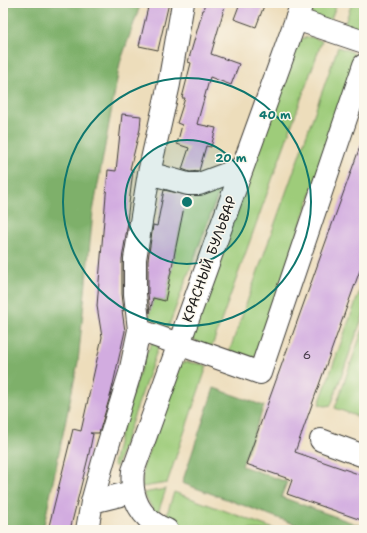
<svg xmlns="http://www.w3.org/2000/svg" width="367" height="533" font-family="'Shantell Sans',sans-serif">
  <rect width="100%" height="100%" fill="#fbf7ec"/>
  <filter id="ink" filterUnits="userSpaceOnUse"><feTurbulence type="fractalNoise" baseFrequency=".025" numOctaves="2"/><feDisplacementMap in="SourceGraphic" scale="8" xChannelSelector="R" yChannelSelector="G"/><feConvolveMatrix kernelMatrix="1 2 1 2 8 2 1 2 1" color-interpolation-filters="sRGB"/></filter>
  <filter id="wash" filterUnits="userSpaceOnUse"><feTurbulence type="fractalNoise" baseFrequency=".012" numOctaves="4" result="noise"/><feDisplacementMap in="SourceGraphic" scale="16" xChannelSelector="R" yChannelSelector="G"/><feGaussianBlur stdDeviation="0.9" result="paint"/><feColorMatrix in="noise" values="0 0 0 0 0 0 0 0 0 0 0 0 0 0 0 0 0 1.4 0 .05"/><feComposite in="paint" operator="in"/></filter>
  <g filter="url(#wash)">
    <rect width="100%" height="100%" fill="#edddbb"/>
    <path fill="#9ecc7a" stroke="#5d744b" d="M 311,3 L 337,3 L 329,24 L 315,19 L 311,12 Z
      M 352,3 L 364,3 L 364,17 L 357,36 L 342,31 Z
      M 312,37 L 322,41 L 211,349 L 191,338 L 296,45 L 303,38 Z
      M 338,47 L 352,52 L 357,57 L 258,352 L 252,360 L 228,355 Z
      M 223,181 L 168,328 L 164,331 L 152,325 L 149,316 L 153,298 L 165,301 L 186,197 L 196,199 L 199,189 Z
      M 364,279 L 364,313 L 331,405 L 325,406 L 319,404 Z
      M 364,326 L 364,419 L 335,408 Z
      M 154,340 L 160,342 L 116,467 L 113,464 L 123,422 L 146,353 Z
      M 186,362 L 201,364 L 207,366 L 167,483 L 142,487 L 143,467 L 181,364 Z
      M 166,489 L 157,516 L 143,493 Z
      M 174,492 L 277,530 L 190,530 L 165,520 Z"/>
    <path fill="#7eb06a" stroke="#4d6643" d="M 3,3 L 141,3 L 120,63 L 93,212 L 78,362 L 43,530 L 3,530 Z
      M 214,388 L 264,406 L 242,466 L 287,482 L 281,497 L 364,527 L 364,530 L 311,530 L 182,483 Z"/>
    <g id="blocks">
      <path fill="#d2ace0" d="M 149,3 L 169,3 L 158,50 L 139,46 Z
        M 205,3 L 215,3 L 225,6 L 211,54 L 239,64 L 231,85 L 210,77 L 197,124 L 216,128 L 211,147 L 206,146 L 199,171 L 190,172 L 182,169 L 189,148 L 177,144 L 182,125 L 177,123 L 185,98 L 182,98 L 191,63 L 188,62 Z
        M 240,3 L 265,3 L 256,27 L 234,19 Z
        M 122,114 L 141,116 L 140,129 L 130,169 L 133,170 L 127,221 L 128,222 L 122,259 L 122,294 L 124,311 L 122,310 L 125,331 L 111,393 L 99,433 L 90,433 L 93,434 L 88,458 L 70,530 L 48,530 L 73,429 L 81,431 L 102,337 L 97,306 L 108,170 L 116,171 Z
        M 362,141 L 364,141 L 364,259 L 295,452 L 364,476 L 364,521 L 287,494 L 292,480 L 246,464 Z
        M 164,190 L 191,196 L 186,197 L 165,301 L 153,298 L 150,313 L 148,293 L 148,260 L 153,225 L 157,226 Z"/>
    </g>
  </g>
  <g filter="url(#ink)">
    <use href="#blocks" fill-opacity="0" stroke="#3b3934" stroke-width="1"/>
    <g fill="none" stroke-linecap="round" stroke-linejoin="round">
      <defs>
        <path id="minor" d="M 296,19 L 364,42
          M 149,173 L 188,184 L 199,184 L 242,168
          M 139,330 L 260,373 L 364,65
          M 321,440 L 364,456
          M 92,502 L 132,492
          M 87,530 L 92,502 L 103,462 L 130,373 L 139,330 L 135,294 L 135,259 L 149,173 L 169,84 L 183,3
          M 167,530 C 141,520 130,498 133,471 L 302,3"/>
      </defs>
      <use href="#minor" stroke="#3b3934" stroke-width="24"/>
      <use href="#minor" stroke="#fff" stroke-width="22"/>
    </g>
  </g>
  <circle cx="187" cy="202" r="62" fill="#0f766e" fill-opacity=".12"/>
  <g fill="none" stroke="#0f766e" stroke-width="2">
    <circle cx="187" cy="202" r="62"/>
    <circle cx="187" cy="202" r="124"/>
  </g>
  <g text-anchor="middle" dominant-baseline="central" stroke-width="3" stroke-linejoin="round" paint-order="stroke">
    <g font-size="12" fill="#4a404d">
      <text x="307" y="355">6</text>
    </g>
    <g font-size="14" fill="#1c1c1c" stroke="#fbf7ec">
      <text transform="translate(209 259) rotate(-70)">КРАСНЫЙ БУЛЬВАР</text>
    </g>
  </g>
  <circle cx="187" cy="202" r="6" fill="#0f766e" stroke="#fbf7ec" stroke-width="2"/>
  <g font-size="12" text-anchor="middle" font-weight="bold" fill="#0f766e" stroke="#fbf7ec" stroke-width="3" stroke-linejoin="round" paint-order="stroke">
    <text x="275" y="119">40 m</text>
    <text x="231" y="162">20 m</text>
  </g>
  <rect width="367" height="533" fill="none" stroke="#fbf7ec" stroke-width="16"/>
</svg>
